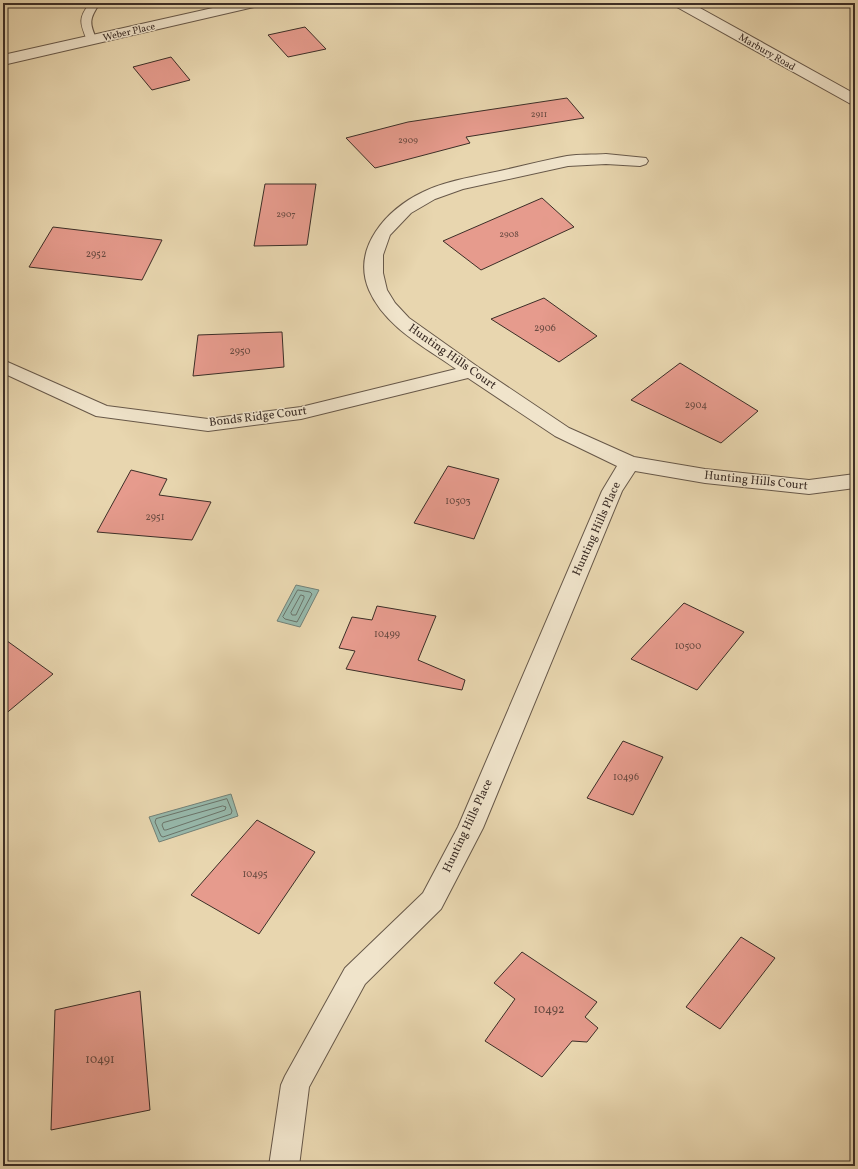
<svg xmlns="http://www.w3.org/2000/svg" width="858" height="1169" font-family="Vollkorn,serif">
  <rect width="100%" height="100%" fill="#e8d6af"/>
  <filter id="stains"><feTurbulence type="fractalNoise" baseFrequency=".005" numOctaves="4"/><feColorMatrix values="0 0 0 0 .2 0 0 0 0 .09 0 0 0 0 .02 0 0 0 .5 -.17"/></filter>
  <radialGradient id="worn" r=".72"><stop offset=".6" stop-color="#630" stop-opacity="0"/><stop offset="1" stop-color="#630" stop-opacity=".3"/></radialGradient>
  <path fill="#97b9ac" stroke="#738177" d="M 296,585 L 319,590 L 300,627 L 277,621 Z
    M 231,794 L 238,816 L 159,842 L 149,817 Z"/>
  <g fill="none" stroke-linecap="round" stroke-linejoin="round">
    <path stroke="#6a746a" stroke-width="1" d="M 298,590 L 310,592 L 312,594 L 297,622 L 285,619 L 283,617 Z
      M 301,595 L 304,596 L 304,598 L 296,615 L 292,615 L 291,613 Z
      M 227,799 L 232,811 L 231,814 L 163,837 L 161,836 L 155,822 L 156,819 Z
      M 223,806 L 226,807 L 225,810 L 166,830 L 164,830 L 162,825 L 163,823 Z"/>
  </g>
  <path fill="#e69b8d" stroke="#3c2e27" d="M 305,27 L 326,49 L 288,57 L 268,35 Z
    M 171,57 L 190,80 L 152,90 L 133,67 Z
    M 567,98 L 584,118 L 466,137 L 470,143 L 375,168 L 346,138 L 408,122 Z
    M 265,184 L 316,184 L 307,245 L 254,246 Z
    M 542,198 L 574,227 L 481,270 L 443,241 Z
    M 53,227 L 162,240 L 142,280 L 29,267 Z
    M 544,298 L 597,336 L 559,362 L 491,319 Z
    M 282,332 L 284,367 L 193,376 L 198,335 Z
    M 680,363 L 758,411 L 721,443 L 631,400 Z
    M 448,466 L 499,479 L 474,539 L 414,523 Z
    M 131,470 L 167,479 L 159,495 L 211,502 L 192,540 L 97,532 Z
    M 684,603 L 744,632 L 697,690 L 631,659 Z
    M 377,606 L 436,616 L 418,660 L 465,680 L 462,690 L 346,669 L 355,651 L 339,648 L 352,617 L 372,620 Z
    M 3,638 L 53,674 L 3,716 Z
    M 623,741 L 663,757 L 633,815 L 587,798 Z
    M 257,820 L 315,852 L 259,934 L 191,895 Z
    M 741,937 L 775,958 L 720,1029 L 686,1007 Z
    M 522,952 L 597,1002 L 585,1017 L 598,1028 L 587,1042 L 572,1041 L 542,1077 L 485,1041 L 515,999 L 494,983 Z
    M 140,991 L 150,1110 L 51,1130 L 55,1010 Z"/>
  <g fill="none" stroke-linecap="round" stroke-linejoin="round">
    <defs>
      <path id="lane" d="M 90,3 L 100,3 C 89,19 89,23 97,40 L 92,43 L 87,40 C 80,23 78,18 90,3 Z"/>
      <path id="street" d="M 235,3 L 261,3 L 259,6 L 254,7 L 3,65 L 3,55 Z
        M 673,3 L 691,3 L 855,94 L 855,105 L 849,103 L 675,6 Z
        M 606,154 L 646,158 L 648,161 L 646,164 L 640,166 L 606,164 L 568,166 L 463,189 L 435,199 L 411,213 L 390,235 L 383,255 L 383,273 L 387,290 L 395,303 L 409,318 L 478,367 L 569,428 L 634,457 L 705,469 L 809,480 L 855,474 L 855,488 L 809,494 L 705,483 L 635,471 L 622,491 L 483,828 L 441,909 L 365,984 L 309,1087 L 299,1166 L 269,1166 L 281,1085 L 285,1076 L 345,968 L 423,893 L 458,827 L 602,491 L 617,466 L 555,436 L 468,378 L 301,419 L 208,431 L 96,416 L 3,373 L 3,360 L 107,406 L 208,419 L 301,407 L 456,369 C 425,347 385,327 369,290 C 351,248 387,209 423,192 C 443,182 467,178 490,173 C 515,168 541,161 567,156 C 579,154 593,155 606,154 Z"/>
    </defs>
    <use href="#lane" stroke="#675849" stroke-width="2"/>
    <use href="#street" stroke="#675849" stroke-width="2"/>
    <use href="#lane" fill="#f0e4cb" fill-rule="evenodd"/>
    <use href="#street" fill="#f0e4cb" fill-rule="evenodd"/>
  </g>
  <g text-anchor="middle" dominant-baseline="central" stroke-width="3" stroke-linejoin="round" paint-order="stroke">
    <g font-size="9" fill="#664940">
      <text x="539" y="114">2911</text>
      <text x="408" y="140">2909</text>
      <text x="286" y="214">2907</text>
      <text x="509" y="234">2908</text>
    </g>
    <g font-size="10" fill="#3c2e27" stroke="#f0e4cb">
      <text transform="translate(129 32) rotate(-13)">Weber Place</text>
      <text transform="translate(767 52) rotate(30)">Marbury Road</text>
    </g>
    <g font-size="10" fill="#664940">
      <text x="96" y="254">2952</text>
      <text x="545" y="328">2906</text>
      <text x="240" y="351">2950</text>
      <text x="696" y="405">2904</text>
      <text x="458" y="501">10503</text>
      <text x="155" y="517">2951</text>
      <text x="387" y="634">10499</text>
      <text x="688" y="646">10500</text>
      <text x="626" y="777">10496</text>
      <text x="255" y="874">10495</text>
    </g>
    <g font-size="12" fill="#3c2e27" stroke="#f0e4cb">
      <text transform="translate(452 357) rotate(35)">Hunting Hills Court</text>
      <text transform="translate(258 417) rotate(-7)">Bonds Ridge Court</text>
      <text transform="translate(756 481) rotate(6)">Hunting Hills Court</text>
      <text transform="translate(597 529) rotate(-66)">Hunting Hills Place</text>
      <text transform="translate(468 826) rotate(-65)">Hunting Hills Place</text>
    </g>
    <g font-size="12" fill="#664940">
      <text x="549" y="1010">10492</text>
      <text x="100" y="1060">10491</text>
    </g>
  </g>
  <rect width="858" height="1169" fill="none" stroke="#e8d6af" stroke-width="16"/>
  <rect x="4" y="4" width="850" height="1161" fill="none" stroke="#3c2e27" stroke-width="2"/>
  <rect x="8" y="8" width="842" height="1153" fill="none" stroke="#3c2e27"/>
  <rect width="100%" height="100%" filter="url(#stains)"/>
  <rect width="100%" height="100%" fill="url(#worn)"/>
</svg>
